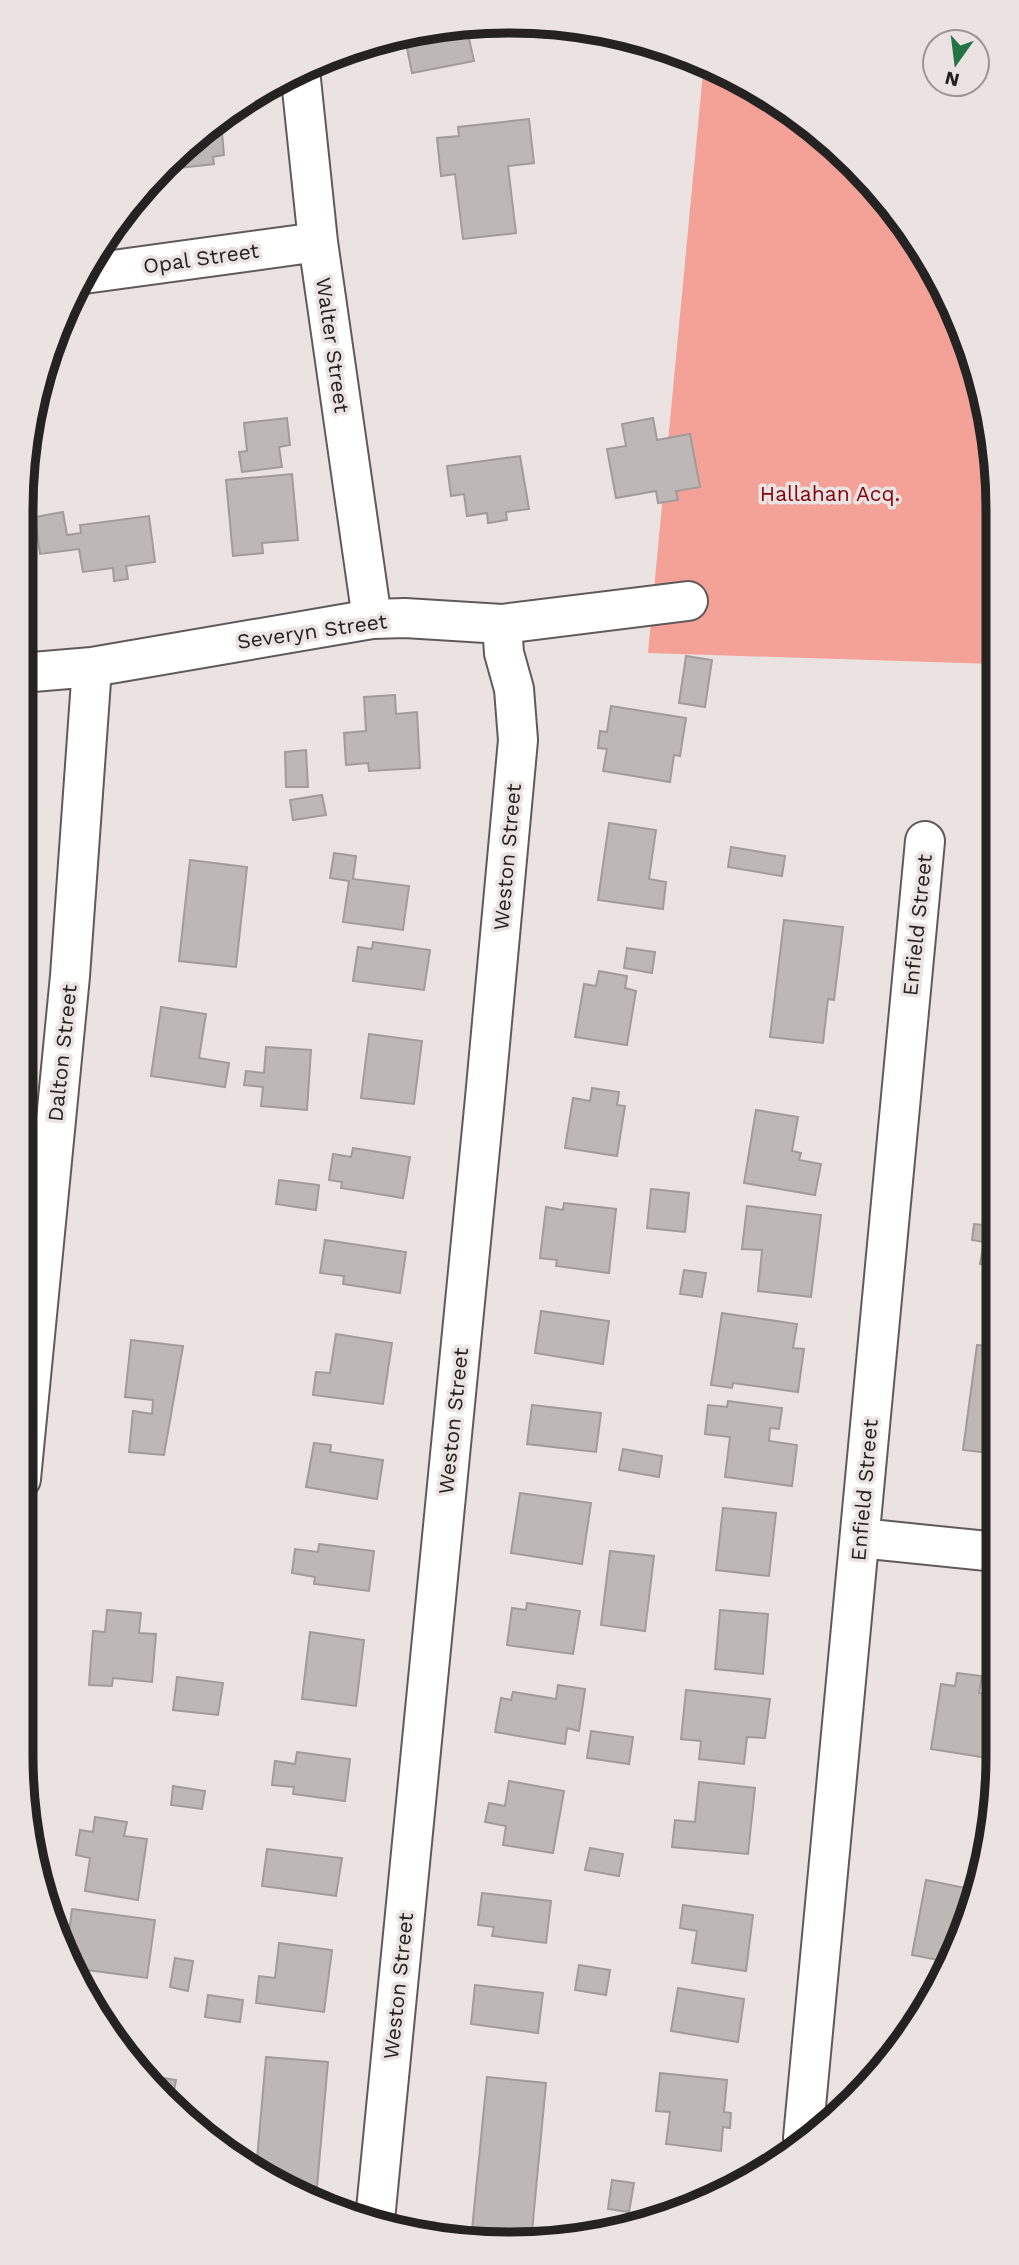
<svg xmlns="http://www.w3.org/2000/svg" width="1019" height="2265" font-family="'Work Sans',sans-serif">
  <rect width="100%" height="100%" fill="#eae3e2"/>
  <path fill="#f4a198" d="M 704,62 L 807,122 L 897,212 L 961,322 L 994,445 L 994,664 L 648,653 Z"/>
  <path fill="#bdb7b6" stroke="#a19b9a" stroke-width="2" d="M 466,25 L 474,61 L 412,73 L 405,38 L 418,35 L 417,30 Z
    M 529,119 L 534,163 L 508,166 L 516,233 L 463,239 L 455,174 L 441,176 L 437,138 L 459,136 L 458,127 Z
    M 221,121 L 224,155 L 213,157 L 214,164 L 160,170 L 164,164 L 215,122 Z
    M 287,418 L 290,445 L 279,447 L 282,467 L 242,472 L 239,452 L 247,451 L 244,423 Z
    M 653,418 L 657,440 L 690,434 L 700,487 L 676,491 L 678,500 L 658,503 L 656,491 L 616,498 L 607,449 L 626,446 L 622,424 Z
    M 520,456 L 529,509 L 506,512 L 507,520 L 488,523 L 487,513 L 467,516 L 464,494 L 451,496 L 447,466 Z
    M 292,474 L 298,540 L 262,543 L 263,553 L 233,556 L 226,480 Z
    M 63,512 L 67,535 L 81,533 L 80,525 L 149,516 L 155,562 L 126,566 L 128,579 L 114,581 L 113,568 L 83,572 L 79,549 L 40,554 L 35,517 Z
    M 686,656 L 712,660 L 705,707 L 679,703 Z
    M 395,695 L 396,714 L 417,712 L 420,768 L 369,771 L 368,763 L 346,765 L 344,733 L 366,731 L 364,697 Z
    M 611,706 L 686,718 L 680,756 L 674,755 L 670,782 L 603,771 L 607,749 L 598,748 L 600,731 L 607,732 Z
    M 306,750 L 308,787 L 286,787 L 285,752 Z
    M 322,795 L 326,815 L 293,820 L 290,800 Z
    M 609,823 L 656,830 L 649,879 L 666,882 L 663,909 L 598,900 Z
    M 731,847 L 785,856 L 782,876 L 728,867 Z
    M 334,853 L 356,856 L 353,879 L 409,886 L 403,930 L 343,922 L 349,881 L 330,878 Z
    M 190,860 L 247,867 L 236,967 L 179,961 Z
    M 784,920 L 843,927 L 834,1000 L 828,999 L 823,1043 L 770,1037 Z
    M 373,942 L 430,950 L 424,990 L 353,981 L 358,947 L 372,949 Z
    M 627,948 L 655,952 L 652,973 L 624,968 Z
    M 599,971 L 627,976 L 625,988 L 636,991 L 627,1045 L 575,1037 L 584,984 L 596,986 Z
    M 161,1007 L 206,1014 L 199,1058 L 229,1063 L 225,1087 L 151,1076 Z
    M 369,1034 L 422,1041 L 414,1104 L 361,1098 Z
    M 266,1047 L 311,1050 L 307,1110 L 261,1106 L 263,1087 L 244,1085 L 246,1071 L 264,1073 Z
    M 592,1088 L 619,1092 L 617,1105 L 625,1106 L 617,1156 L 565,1148 L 573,1098 L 590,1101 Z
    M 756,1110 L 798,1117 L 792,1151 L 801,1153 L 799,1160 L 821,1164 L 815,1195 L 744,1183 Z
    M 353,1148 L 410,1157 L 403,1198 L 341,1188 L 342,1182 L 329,1180 L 333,1154 L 351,1157 Z
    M 279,1180 L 319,1185 L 316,1210 L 276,1204 Z
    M 651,1189 L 689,1193 L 685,1232 L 647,1228 Z
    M 988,1197 L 996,1199 L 996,1266 L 980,1264 L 984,1242 L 972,1240 L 974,1224 L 984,1225 Z
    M 564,1203 L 616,1209 L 609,1273 L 556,1266 L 557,1260 L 540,1258 L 546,1207 L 563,1210 Z
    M 747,1206 L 821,1215 L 811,1297 L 758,1291 L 762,1250 L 742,1249 Z
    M 325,1240 L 406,1252 L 400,1293 L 343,1284 L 344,1276 L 320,1273 Z
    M 684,1270 L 706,1273 L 702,1297 L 680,1294 Z
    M 541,1311 L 609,1321 L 603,1364 L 535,1353 Z
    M 722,1313 L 797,1324 L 793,1348 L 804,1349 L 798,1392 L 733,1383 L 732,1388 L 711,1385 Z
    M 336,1334 L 392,1343 L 383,1404 L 313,1395 L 316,1372 L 330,1373 Z
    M 131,1340 L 183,1346 L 164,1455 L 129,1452 L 133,1411 L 152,1414 L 153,1400 L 125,1397 Z
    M 977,1345 L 997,1347 L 997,1454 L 963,1450 Z
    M 728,1401 L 782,1408 L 779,1429 L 770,1428 L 769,1441 L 797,1445 L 792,1486 L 725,1477 L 730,1437 L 705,1434 L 708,1405 L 727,1407 Z
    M 532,1405 L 601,1413 L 596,1452 L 527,1444 Z
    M 314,1443 L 331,1445 L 330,1452 L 383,1460 L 377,1499 L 306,1487 Z
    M 623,1449 L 662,1456 L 659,1477 L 619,1470 Z
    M 520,1493 L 591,1503 L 582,1564 L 511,1553 Z
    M 723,1508 L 776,1513 L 769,1576 L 716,1570 Z
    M 319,1544 L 374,1551 L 369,1591 L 314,1584 L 315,1577 L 292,1573 L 295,1549 L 318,1552 Z
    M 610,1551 L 654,1556 L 645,1631 L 601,1625 Z
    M 527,1603 L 580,1611 L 573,1654 L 507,1645 L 512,1608 L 526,1610 Z
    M 107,1610 L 141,1613 L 139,1633 L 156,1634 L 152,1682 L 113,1678 L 112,1686 L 89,1685 L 93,1631 L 105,1632 Z
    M 720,1610 L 768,1614 L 763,1674 L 715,1669 Z
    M 310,1632 L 364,1640 L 356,1706 L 302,1699 Z
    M 957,1673 L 982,1676 L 979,1693 L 997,1696 L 988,1758 L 931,1749 L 941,1684 L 955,1686 Z
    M 177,1677 L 223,1683 L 218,1715 L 173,1710 Z
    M 558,1685 L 585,1689 L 579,1731 L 567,1728 L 565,1744 L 495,1732 L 501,1698 L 511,1700 L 513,1692 L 556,1699 Z
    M 686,1690 L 770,1699 L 765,1738 L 747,1737 L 744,1764 L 699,1759 L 701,1741 L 681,1739 Z
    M 591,1731 L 633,1737 L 629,1764 L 587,1758 Z
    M 297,1752 L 350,1759 L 345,1801 L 293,1794 L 294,1787 L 272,1785 L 275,1761 L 295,1764 Z
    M 509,1781 L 564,1791 L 553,1853 L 503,1845 L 506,1826 L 485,1822 L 489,1803 L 505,1806 Z
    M 699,1782 L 755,1788 L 748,1854 L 672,1847 L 675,1820 L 695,1822 Z
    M 173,1786 L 205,1791 L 202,1809 L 171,1805 Z
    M 95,1817 L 127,1822 L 124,1836 L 147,1839 L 138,1900 L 85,1891 L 90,1858 L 76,1855 L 80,1830 L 93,1832 Z
    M 590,1848 L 623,1854 L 619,1876 L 585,1870 Z
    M 267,1849 L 342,1858 L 336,1896 L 262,1886 Z
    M 926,1880 L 970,1889 L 963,1937 L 948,1962 L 912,1955 Z
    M 482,1893 L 551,1901 L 546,1943 L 492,1936 L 494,1927 L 478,1925 Z
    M 683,1905 L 753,1915 L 746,1971 L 692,1963 L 697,1931 L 680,1928 Z
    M 72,1909 L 155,1920 L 147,1978 L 72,1968 L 66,1956 Z
    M 279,1943 L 332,1950 L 324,2012 L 256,2003 L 259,1976 L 275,1978 Z
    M 175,1958 L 193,1961 L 188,1991 L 170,1987 Z
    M 579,1965 L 610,1970 L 606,1995 L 575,1990 Z
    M 475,1985 L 543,1993 L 538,2033 L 471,2024 Z
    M 678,1988 L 744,1999 L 738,2042 L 671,2031 Z
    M 208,1995 L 243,2000 L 240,2022 L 205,2017 Z
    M 266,2057 L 328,2062 L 316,2198 L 266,2179 L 256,2171 Z
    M 660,2073 L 727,2080 L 724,2112 L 731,2113 L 730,2128 L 723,2127 L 721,2151 L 666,2144 L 670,2112 L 656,2111 Z
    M 140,2074 L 176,2080 L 172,2102 L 142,2077 Z
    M 487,2077 L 546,2083 L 531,2242 L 509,2244 L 471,2240 Z
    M 612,2180 L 634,2183 L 629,2212 L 608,2209 Z"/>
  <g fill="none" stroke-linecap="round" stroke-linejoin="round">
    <defs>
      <path id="street" d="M 300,70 L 318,242 L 372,619
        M 84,274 L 318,242
        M 21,673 L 92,667 L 372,619 L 405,618 L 502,624 L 688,601
        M 21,1479 L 70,976 L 92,667
        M 860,1538 L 997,1552
        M 803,2138 L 925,841
        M 375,2220 L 485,1098 L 518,740 L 514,689 L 504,653 L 502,624"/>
    </defs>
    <use href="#street" stroke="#605b5a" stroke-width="42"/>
    <use href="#street" stroke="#fff" stroke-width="38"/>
  </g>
  <g text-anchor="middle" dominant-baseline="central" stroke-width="7" stroke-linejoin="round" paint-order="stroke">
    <g font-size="21" fill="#252222" stroke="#eae3e2">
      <text transform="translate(201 258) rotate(-8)">Opal Street</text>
      <text transform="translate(333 345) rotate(82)">Walter Street</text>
      <text transform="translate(312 631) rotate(-8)">Severyn Street</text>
      <text transform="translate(507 857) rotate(-85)">Weston Street</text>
      <text transform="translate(917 925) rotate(-84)">Enfield Street</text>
      <text transform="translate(62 1053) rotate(-84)">Dalton Street</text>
      <text transform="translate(453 1421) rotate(-84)">Weston Street</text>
      <text transform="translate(864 1490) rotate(-85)">Enfield Street</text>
      <text transform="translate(398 1986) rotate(-84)">Weston Street</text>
    </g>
    <g font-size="21" fill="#82020c" stroke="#eae3e2">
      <text x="830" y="493">Hallahan Acq.</text>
    </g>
  </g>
  <path d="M0 0H1019V2265H0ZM509 33H510A476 476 0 0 1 986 509V1756A476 476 0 0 1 510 2232H509A476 476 0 0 1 33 1756V509A476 476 0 0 1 509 33Z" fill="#eae3e2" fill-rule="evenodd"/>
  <path fill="none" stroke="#252222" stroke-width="9" d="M509 33H510A476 476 0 0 1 986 509V1756A476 476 0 0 1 510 2232H509A476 476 0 0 1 33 1756V509A476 476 0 0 1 509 33Z"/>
  <g transform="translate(956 63) rotate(194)"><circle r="33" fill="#eae3e2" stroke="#9b9695" stroke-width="2"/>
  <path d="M0-5L12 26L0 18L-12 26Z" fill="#247344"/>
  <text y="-10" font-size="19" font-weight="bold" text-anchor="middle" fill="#252222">N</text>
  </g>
</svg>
